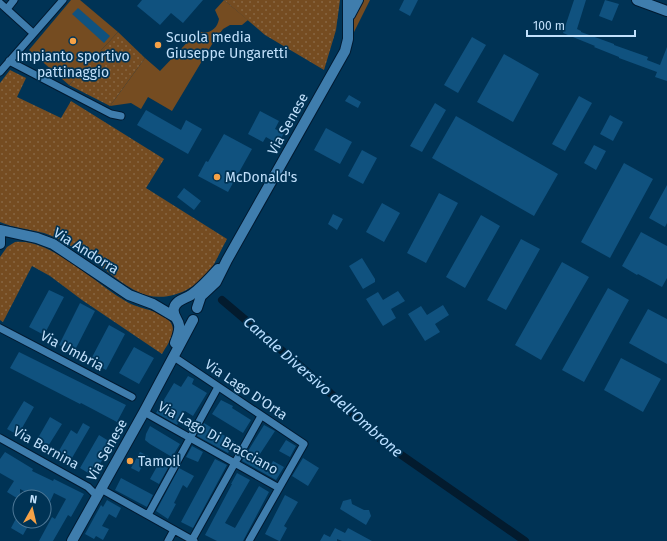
<svg xmlns="http://www.w3.org/2000/svg" width="667" height="541" font-family="'Fira Sans',sans-serif">
  <defs>
    <pattern id="park-dots" width="8" height="8" patternUnits="userSpaceOnUse"><rect width="8" height="8" fill="#754c21"/><path d="M2 2h.1M6 6h.1" fill="none" stroke="#876642" stroke-width="1.8" stroke-linecap="round"/></pattern>
  </defs>
  <rect width="100%" height="100%" fill="#035"/>
  <path fill="#754c21" d="M 71,0 L 80,0 L 118,32 L 69,85 L 29,50 Z
    M 224,0 L 248,20 L 242,25 L 230,25 L 223,29 L 214,41 L 172,111 L 148,97 L 141,109 L 131,103 L 110,106 L 145,58 L 160,71 L 198,31 C 208,35 217,30 219,19 L 215,10 Z
    M 364,0 L 370,0 L 353,34 C 351,23 355,7 364,0 Z"/>
  <path fill="url(#park-dots)" d="M 224,0 L 340,0 L 336,30 L 324,70 L 265,35 Z
    M 118,32 L 145,58 L 110,106 L 69,85 Z
    M 10,70 L 26,78 L 17,97 L 61,118 L 71,101 L 164,159 L 146,188 L 227,239 C 222,248 218,257 213,266 C 195,292 163,306 134,290 C 111,277 92,257 69,245 C 61,240 53,236 44,233 C 29,229 14,228 0,222 L 0,83 Z
    M 15,242 C 52,238 97,286 129,303 C 142,310 162,310 171,323 C 177,333 167,345 162,354 L 82,300 L 50,276 L 32,266 L 3,322 L 0,320 L 0,257 L 7,247 Z"/>
  <g fill="none" stroke-linecap="round" stroke-linejoin="round">
    <path stroke="#031b2e" stroke-width="8" d="M 222,300 L 305,370 L 387,445 L 525,541"/>
  </g>
  <path fill="#10527f" d="M 142,0 L 203,0 L 183,23 L 171,13 L 160,25 L 137,6 Z
    M 404,0 L 418,0 L 410,16 L 399,10 Z
    M 574,0 L 586,0 L 577,29 L 581,31 L 581,32 L 614,44 L 614,45 L 648,57 L 647,60 L 660,65 L 667,47 L 667,81 L 655,77 L 657,72 L 619,58 L 619,57 L 594,47 L 595,46 L 563,33 Z
    M 605,0 L 619,4 L 612,21 L 599,16 Z
    M 78,8 L 110,36 L 104,43 L 72,14 Z
    M 472,37 L 486,45 L 458,93 L 444,85 Z
    M 504,54 L 539,74 L 513,122 L 477,102 Z
    M 349,95 L 361,102 L 358,108 L 345,101 Z
    M 579,96 L 592,103 L 565,151 L 552,144 Z
    M 435,103 L 446,110 L 422,152 L 410,146 Z
    M 146,110 L 181,130 L 186,120 L 202,129 L 188,154 L 137,125 Z
    M 260,111 L 279,121 L 275,129 L 284,133 L 278,144 L 266,137 L 263,142 L 248,134 Z
    M 610,115 L 623,122 L 613,141 L 600,134 Z
    M 456,116 L 558,174 L 534,216 L 432,158 Z
    M 326,128 L 352,142 L 340,164 L 314,150 Z
    M 224,134 L 252,149 L 228,192 L 198,176 L 206,161 L 208,162 Z
    M 594,145 L 606,151 L 596,170 L 584,163 Z
    M 362,150 L 377,158 L 363,184 L 348,176 Z
    M 624,163 L 653,179 L 610,258 L 581,242 Z
    M 667,185 L 667,223 L 665,227 L 649,218 Z
    M 184,188 L 201,201 L 194,210 L 177,197 Z
    M 439,193 L 458,203 L 426,263 L 407,253 Z
    M 382,203 L 400,213 L 384,242 L 366,232 Z
    M 333,214 L 343,219 L 337,230 L 328,224 Z
    M 481,215 L 500,226 L 465,288 L 446,277 Z
    M 641,232 L 667,246 L 667,278 L 662,287 L 638,274 L 637,275 L 622,266 Z
    M 521,239 L 540,249 L 506,310 L 487,300 Z
    M 362,258 L 375,279 L 375,282 L 363,289 L 349,266 Z
    M 562,262 L 589,277 L 541,360 L 515,345 Z
    M 608,288 L 629,300 L 584,382 L 562,370 Z
    M 49,290 L 64,297 L 44,335 L 29,327 Z
    M 398,291 L 405,301 L 391,309 L 396,318 L 383,326 L 366,299 L 378,292 L 383,300 Z
    M 80,303 L 95,311 L 74,352 L 59,345 Z
    M 443,305 L 449,315 L 435,324 L 440,332 L 425,341 L 408,314 L 421,306 L 427,315 Z
    M 648,309 L 667,319 L 667,364 L 629,343 Z
    M 109,325 L 125,334 L 106,370 L 90,361 Z
    M 134,347 L 154,358 L 139,384 L 119,373 Z
    M 19,352 L 126,405 L 117,422 L 81,403 L 80,404 L 10,368 Z
    M 621,358 L 661,379 L 643,412 L 604,390 Z
    M 188,376 L 194,379 L 192,384 L 207,393 L 193,416 L 185,411 L 177,425 L 156,413 L 174,383 L 181,387 Z
    M 221,400 L 233,406 L 232,408 L 251,420 L 243,433 L 212,414 Z
    M 24,401 L 34,407 L 18,435 L 7,429 Z
    M 50,417 L 62,424 L 45,451 L 34,445 Z
    M 83,423 L 90,427 L 69,463 L 56,456 L 71,430 L 77,434 Z
    M 204,423 L 235,442 L 228,453 L 197,436 Z
    M 264,425 L 275,431 L 258,457 L 271,465 L 273,461 L 284,467 L 276,480 L 242,461 Z
    M 150,426 L 180,444 L 172,457 L 150,444 L 145,440 L 146,434 Z
    M 99,435 L 112,443 L 93,476 L 80,468 Z
    M 286,440 L 296,446 L 290,457 L 279,451 Z
    M 192,446 L 203,452 L 198,462 L 186,457 Z
    M 5,452 L 33,469 L 32,471 L 53,481 L 54,479 L 84,494 L 71,517 L 68,515 L 53,541 L 39,541 L 52,517 L 55,519 L 66,499 L 54,493 L 49,504 L 44,501 L 44,497 L 36,497 L 20,489 L 20,500 L 7,492 L 14,481 L 0,473 L 0,459 Z
    M 140,452 L 148,456 L 139,472 L 131,468 Z
    M 303,458 L 319,468 L 308,486 L 292,476 Z
    M 215,459 L 227,465 L 193,528 L 181,522 Z
    M 159,463 L 168,468 L 159,484 L 150,479 Z
    M 179,468 L 194,476 L 187,488 L 183,485 L 174,503 L 176,504 L 168,519 L 156,511 Z
    M 237,473 L 250,480 L 225,523 L 235,528 L 259,486 L 269,492 L 243,541 L 217,541 L 205,535 L 232,484 L 231,484 Z
    M 121,478 L 153,495 L 147,507 L 115,490 Z
    M 285,495 L 298,502 L 284,526 L 287,528 L 280,541 L 279,541 L 265,534 Z
    M 351,499 L 352,504 L 364,510 L 369,510 L 371,516 L 366,525 L 340,509 L 343,501 Z
    M 107,500 L 121,508 L 116,518 L 109,514 L 102,526 L 109,529 L 103,540 L 96,536 L 94,539 L 85,534 L 101,505 L 103,507 Z
    M 20,511 L 20,521 L 31,521 L 23,535 L 11,528 Z
    M 335,528 L 345,533 L 348,528 L 372,541 L 342,541 L 337,539 L 337,541 L 320,541 L 324,534 L 330,537 Z"/>
  <g fill="none" stroke-linecap="round" stroke-linejoin="round">
    <defs>
      <path id="street" d="M 0,3 L 33,33
        M 7,9 L 14,0
        M 9,61 L 111,114 L 121,116
        M 0,72 L 63,0
        M 0,328 L 132,397
        M 174,357 L 304,444 L 249,541
        M 144,412 L 279,488
        M 0,438 L 88,487 L 97,496
        M 101,489 L 194,541
        M 148,515 L 218,387
        M 192,540 L 261,416
        M 168,541 L 174,530"/>
      <path id="secondary" d="M 637,0 L 667,11
        M 350,15 L 358,0
        M 0,230 L 37,238 L 53,244 L 129,295 L 153,304 L 175,317
        M 0,236 L 0,244
        M 197,308 L 201,296 L 216,282 L 227,260 L 345,51 L 348,39 L 348,0
        M 175,343 C 177,338 180,331 179,325 C 178,319 172,315 174,308 C 176,300 185,299 191,295 C 201,288 210,278 218,269
        M 72,541 L 144,412 L 193,320"/>
    </defs>
    <use href="#street" stroke="#001a31" stroke-width="9"/>
    <use href="#secondary" stroke="#001a31" stroke-width="12"/>
    <use href="#street" stroke="#3f7dad" stroke-width="7"/>
    <use href="#secondary" stroke="#3f7dad" stroke-width="10"/>
  </g>
  <g fill="#f6a247" stroke="#035" stroke-width="1.5">
    <circle cx="73" cy="41" r="4"/>
    <circle cx="158" cy="45" r="4"/>
    <circle cx="217" cy="177" r="4"/>
    <circle cx="130" cy="461" r="4"/>
  </g>
  <g text-anchor="middle" dominant-baseline="central" stroke-width="3.5" stroke-linejoin="round" paint-order="stroke">
    <g font-size="14" fill="#c1e0fb" stroke="#035" text-anchor="start">
      <text x="166" y="37">Scuola media<tspan x="166" dy="16">Giuseppe Ungaretti</tspan></text>
      <text x="73" y="56" text-anchor="middle">Impianto sportivo<tspan x="73" dy="16">pattinaggio</tspan></text>
      <text x="225" y="177">McDonald's</text>
      <text x="138" y="461">Tamoil</text>
    </g>
    <g font-size="14" fill="#c1e0fb" stroke="#035">
      <text transform="translate(288 124) rotate(-61)">Via Senese</text>
      <text transform="translate(86 251) rotate(32)">Via Andorra</text>
      <text transform="translate(72 351) rotate(28)">Via Umbria</text>
      <text transform="translate(246 390) rotate(34)">Via Lago D'Orta</text>
      <text transform="translate(218 438) rotate(29)">Via Lago Di Bracciano</text>
      <text transform="translate(46 448) rotate(29)">Via Bernina</text>
      <text transform="translate(107 450) rotate(-61)">Via Senese</text>
    </g>
    <g font-size="15" font-style="italic" fill="#b8deff" stroke="#035">
      <text transform="translate(323 387) rotate(41)">Canale Diversivo dell'Ombrone</text>
    </g>
  </g>
  <g transform="translate(32 509) rotate(8)"><circle r="19" fill="#003355" stroke="#4d7897"/>
  <path d="M0-3L7 15L0 10L-7 15Z" fill="#f6a247"/>
  <text y="-6" font-size="11" font-weight="bold" text-anchor="middle" fill="#c1e0fb">N</text>
  </g>
  <path d="M527 30v6h108v-6" fill="none" stroke="#c1e0fb" stroke-width="2"/>
  <text x="533" y="30" font-size="12" fill="#c1e0fb" stroke="#003355" stroke-width="3" paint-order="stroke">100 m</text>
</svg>
